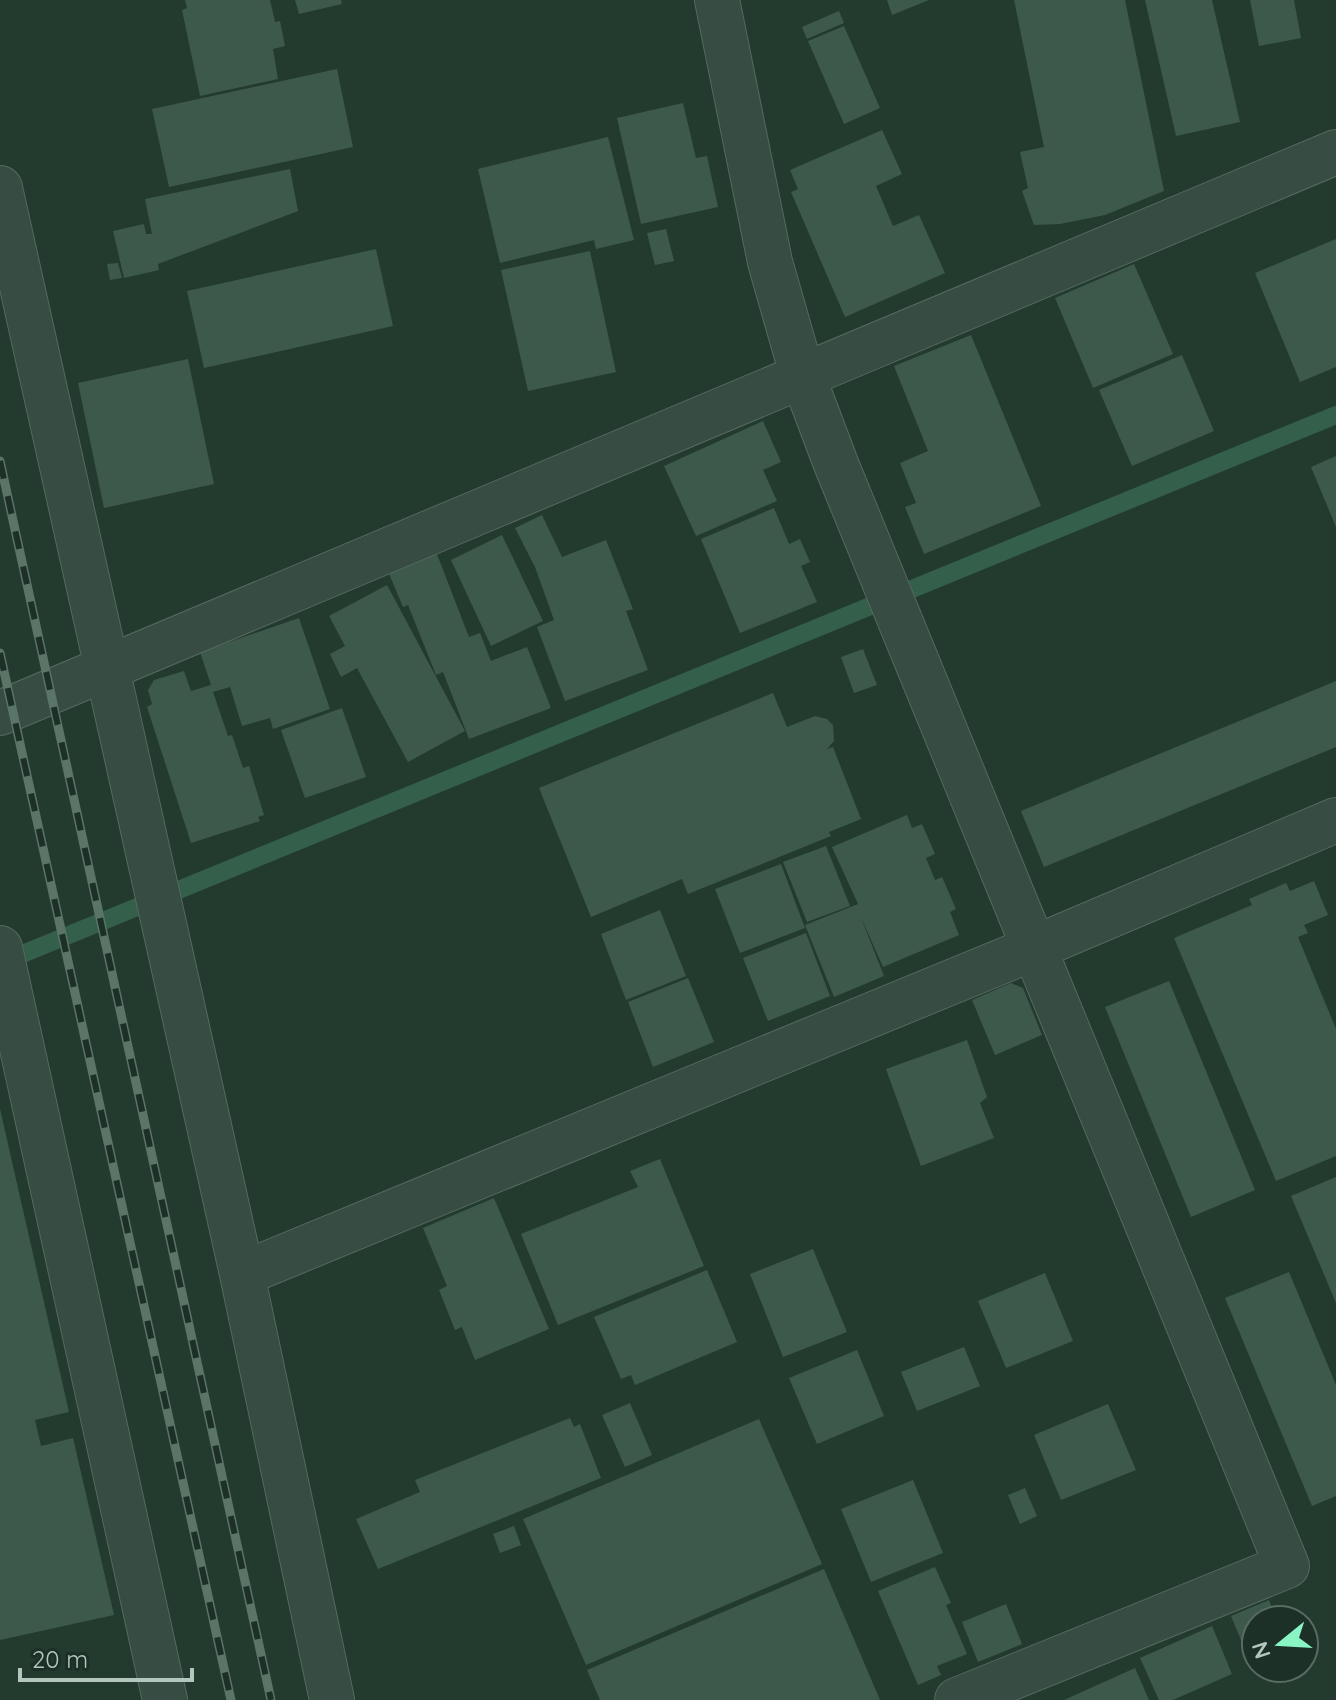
<svg xmlns="http://www.w3.org/2000/svg" width="1336" height="1700" font-family="Quicksand,sans-serif">
  <rect width="100%" height="100%" fill="#233b2f"/>
  <g fill="none" stroke-linecap="round" stroke-linejoin="round">
    <path stroke="#345f4a" stroke-width="18" d="M 3,962 L 1336,415"/>
  </g>
  <path fill="#3d594b" d="M 185,0 L 270,0 L 275,22 L 280,21 L 285,46 L 273,49 L 278,79 L 200,96 L 182,10 L 187,8 Z
    M 295,0 L 341,0 L 342,4 L 299,14 Z
    M 887,0 L 929,0 L 892,15 Z
    M 1014,0 L 1125,0 L 1164,191 L 1105,215 L 1060,224 L 1034,225 L 1022,191 L 1028,188 L 1020,152 L 1044,147 Z
    M 1145,0 L 1212,0 L 1240,122 L 1176,136 Z
    M 1250,0 L 1294,0 L 1301,38 L 1259,46 Z
    M 839,11 L 844,23 L 807,39 L 802,27 Z
    M 844,26 L 880,108 L 844,124 L 808,41 Z
    M 337,69 L 353,147 L 169,187 L 152,109 Z
    M 683,103 L 696,158 L 707,156 L 718,207 L 641,224 L 617,118 Z
    M 882,130 L 902,174 L 876,186 L 893,226 L 919,215 L 945,273 L 845,317 L 791,192 L 798,189 L 790,170 Z
    M 608,137 L 634,240 L 596,249 L 594,240 L 500,263 L 478,169 Z
    M 290,169 L 298,211 L 158,264 L 159,270 L 124,278 L 113,231 L 144,224 L 146,234 L 152,234 L 145,199 Z
    M 666,229 L 674,261 L 655,265 L 647,233 Z
    M 1336,239 L 1336,367 L 1300,382 L 1255,273 Z
    M 376,249 L 393,326 L 204,368 L 187,291 Z
    M 590,251 L 616,372 L 528,391 L 501,270 Z
    M 118,263 L 122,278 L 110,280 L 107,264 Z
    M 1134,264 L 1173,354 L 1093,388 L 1055,298 Z
    M 971,335 L 1041,506 L 924,554 L 905,507 L 916,503 L 900,463 L 928,451 L 894,366 Z
    M 1182,355 L 1214,431 L 1132,466 L 1099,390 Z
    M 188,359 L 214,484 L 104,508 L 78,383 Z
    M 763,421 L 781,462 L 763,470 L 777,501 L 696,536 L 664,466 Z
    M 1336,456 L 1336,527 L 1311,467 Z
    M 774,508 L 789,544 L 800,539 L 810,562 L 801,566 L 817,602 L 740,633 L 701,539 Z
    M 542,515 L 562,557 L 606,540 L 633,609 L 626,611 L 648,670 L 565,701 L 537,627 L 554,620 L 535,567 L 515,528 Z
    M 502,535 L 543,621 L 491,646 L 451,560 Z
    M 435,549 L 469,637 L 480,633 L 491,661 L 527,647 L 551,708 L 469,739 L 443,672 L 436,675 L 408,605 L 403,607 L 387,569 Z
    M 387,585 L 465,731 L 408,762 L 357,668 L 341,677 L 330,654 L 345,646 L 329,616 Z
    M 299,618 L 330,709 L 273,729 L 270,718 L 242,726 L 230,687 L 213,692 L 228,736 L 232,735 L 243,768 L 249,766 L 264,815 L 258,817 L 260,821 L 191,843 L 147,707 L 152,704 L 148,690 L 154,680 L 184,671 L 191,691 L 211,685 L 200,652 Z
    M 863,649 L 877,685 L 854,693 L 841,657 Z
    M 1336,681 L 1336,747 L 1044,867 L 1021,811 Z
    M 773,693 L 787,727 L 815,716 L 827,719 L 833,725 L 834,741 L 827,749 L 833,747 L 861,819 L 829,832 L 831,836 L 688,894 L 682,879 L 591,917 L 539,788 Z
    M 342,708 L 366,777 L 305,798 L 281,730 Z
    M 907,815 L 912,828 L 922,824 L 935,854 L 926,858 L 935,880 L 942,877 L 956,909 L 950,912 L 959,935 L 883,967 L 860,915 L 884,976 L 834,997 L 805,925 L 858,904 L 832,847 Z
    M 826,846 L 850,906 L 807,922 L 783,862 Z
    M 781,864 L 805,928 L 740,953 L 715,889 Z
    M 1314,881 L 1328,915 L 1304,925 L 1308,933 L 1298,937 L 1336,1029 L 1336,1156 L 1276,1181 L 1174,938 L 1252,905 L 1249,899 L 1286,883 L 1290,891 Z
    M 660,910 L 686,976 L 626,1000 L 601,934 Z
    M 806,933 L 830,996 L 768,1021 L 743,958 Z
    M 688,978 L 714,1042 L 653,1067 L 628,1002 Z
    M 1169,981 L 1255,1190 L 1191,1217 L 1105,1007 Z
    M 1011,983 L 1023,988 L 1042,1035 L 995,1055 L 972,1000 Z
    M 967,1040 L 987,1097 L 980,1103 L 994,1138 L 921,1166 L 886,1069 Z
    M 0,1109 L 69,1412 L 35,1420 L 41,1446 L 73,1438 L 114,1615 L 0,1640 Z
    M 660,1159 L 704,1266 L 558,1325 L 521,1234 L 638,1187 L 630,1171 Z
    M 1336,1177 L 1336,1303 L 1291,1196 Z
    M 494,1198 L 549,1329 L 475,1360 L 462,1327 L 455,1330 L 439,1290 L 447,1286 L 423,1228 Z
    M 813,1249 L 847,1332 L 783,1357 L 750,1274 Z
    M 707,1270 L 737,1342 L 635,1385 L 631,1375 L 621,1379 L 594,1317 Z
    M 1289,1272 L 1336,1385 L 1336,1496 L 1312,1506 L 1225,1298 Z
    M 1045,1273 L 1073,1341 L 1006,1368 L 978,1301 Z
    M 964,1347 L 980,1386 L 917,1411 L 901,1372 Z
    M 857,1350 L 884,1416 L 817,1444 L 789,1378 Z
    M 630,1403 L 652,1455 L 625,1467 L 602,1415 Z
    M 1108,1404 L 1136,1470 L 1061,1500 L 1034,1435 Z
    M 570,1418 L 574,1427 L 580,1424 L 601,1478 L 378,1569 L 356,1519 L 420,1492 L 415,1480 Z
    M 759,1419 L 822,1564 L 586,1665 L 523,1519 Z
    M 913,1480 L 943,1553 L 871,1582 L 841,1509 Z
    M 1025,1488 L 1037,1516 L 1020,1524 L 1008,1495 Z
    M 514,1526 L 521,1545 L 500,1553 L 493,1534 Z
    M 935,1567 L 951,1603 L 946,1605 L 967,1654 L 937,1666 L 941,1675 L 918,1685 L 878,1591 Z
    M 824,1569 L 880,1700 L 600,1700 L 587,1670 Z
    M 1269,1600 L 1277,1620 L 1256,1620 L 1256,1665 L 1252,1667 L 1231,1616 Z
    M 1006,1604 L 1022,1644 L 978,1662 L 962,1622 Z
    M 1212,1626 L 1232,1674 L 1173,1700 L 1159,1700 L 1140,1658 Z
    M 1135,1668 L 1149,1700 L 1064,1700 Z"/>
  <g fill="none" stroke-linecap="round" stroke-linejoin="round">
    <defs>
      <path id="street" d="M 717,0 L 770,262 L 802,374 L 836,464 L 1287,1566 L 957,1700
        M 0,188 L 242,1274 L 332,1700
        M 0,713 L 1336,152
        M 0,948 L 165,1700
        M 242,1274 L 1034,948 L 1336,820"/>
    </defs>
    <use href="#street" stroke="#556960" stroke-width="46"/>
    <use href="#street" stroke="#374c42" stroke-width="44"/>
    <defs>
      <path id="rail" d="M 0,461 L 271,1700
        M 0,653 L 231,1700"/>
    </defs>
    <use href="#rail" stroke="#5b7468" stroke-width="9"/>
    <use href="#rail" stroke="#1c3027" stroke-width="6" stroke-dasharray="18" stroke-linecap="butt"/>
  </g>
  <g transform="translate(1280 1644) rotate(252)"><circle r="38" fill="#1c3027" stroke="#586c63" stroke-width="2"/>
  <path d="M0-6L14 30L0 20L-14 30Z" fill="#8af5c4"/>
  <text y="-12" font-size="22" font-weight="bold" text-anchor="middle" fill="#b3c7be">N</text>
  </g>
  <path d="M20 1668v12h172v-12" fill="none" stroke="#b3c7be" stroke-width="4"/>
  <text x="32" y="1668" font-size="24" fill="#b3c7be" stroke="#1c3027" stroke-width="6" paint-order="stroke">20 m</text>
</svg>
